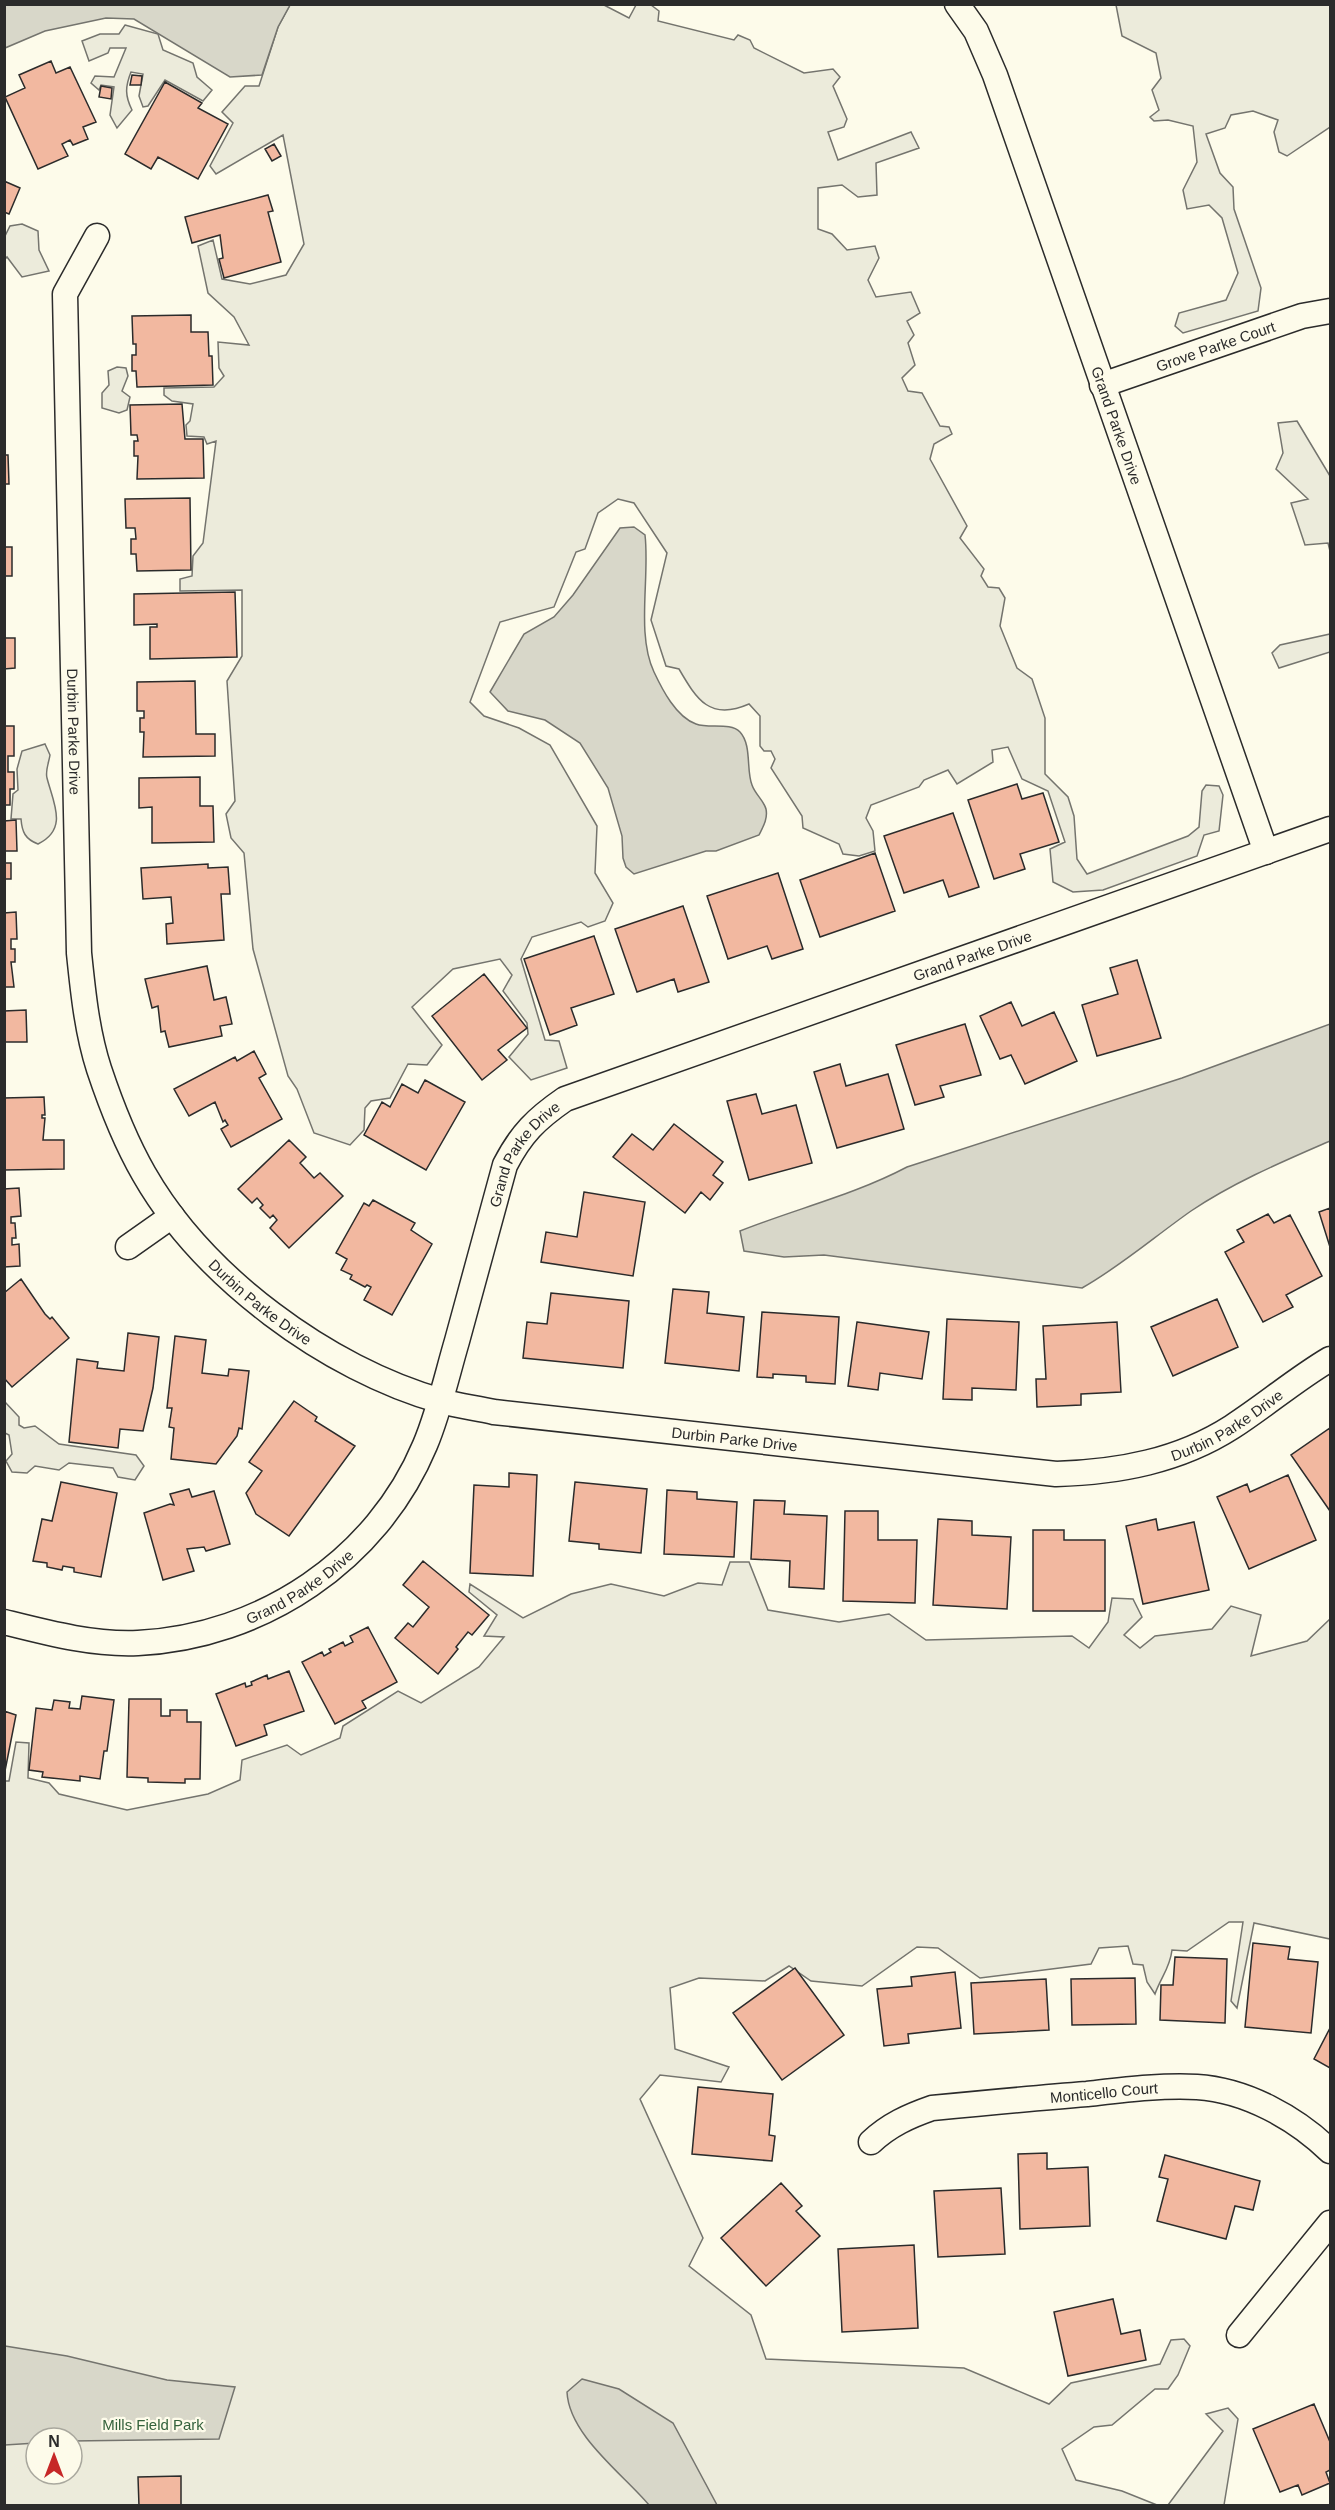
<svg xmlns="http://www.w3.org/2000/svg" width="1335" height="2510" font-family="Arial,sans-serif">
  <rect width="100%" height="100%" fill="#fdfbea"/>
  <path fill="#ecebdb" stroke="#74746e" stroke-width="1.5" fill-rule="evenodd" d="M 602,4 L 629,18 L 636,5 L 651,5 L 659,11 L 658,21 L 734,40 L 738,35 L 750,40 L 754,48 L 804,73 L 833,69 L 840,77 L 833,86 L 847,119 L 844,127 L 828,132 L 838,160 L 911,132 L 919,148 L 876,163 L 877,195 L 858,197 L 842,185 L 818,188 L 818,229 L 832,234 L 847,250 L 875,246 L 879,258 L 868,280 L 876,297 L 911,292 L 920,313 L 907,321 L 914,335 L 908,343 L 915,365 L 902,378 L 908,391 L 922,393 L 940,426 L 949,427 L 952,434 L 934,444 L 930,459 L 967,526 L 960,538 L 984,569 L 981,576 L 988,587 L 999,588 L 1005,598 L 1000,626 L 1017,668 L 1032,679 L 1045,718 L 1045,774 L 1068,797 L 1074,816 L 1077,859 L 1087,874 L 1188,836 L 1199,827 L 1202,791 L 1206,785 L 1219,786 L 1223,795 L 1219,831 L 1204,835 L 1197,856 L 1103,890 L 1073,892 L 1053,882 L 1050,849 L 1065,842 L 1048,791 L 1022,779 L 1008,747 L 992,750 L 993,762 L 957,784 L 948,770 L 924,780 L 919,787 L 871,805 L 866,818 L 873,831 L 875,851 L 859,856 L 843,854 L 839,844 L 803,828 L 802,816 L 771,768 L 775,759 L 771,751 L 764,751 L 760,746 L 760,716 L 749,704 C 710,721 697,700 679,669 L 666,666 L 651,620 L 667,553 L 634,503 L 618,499 L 598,513 L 585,549 L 576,552 L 554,607 L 500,622 L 470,702 L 484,716 L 519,728 L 550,745 L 597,826 L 595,873 L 613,903 L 605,921 L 588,927 L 581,922 L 532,937 L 521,959 L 545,1040 L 559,1041 L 567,1068 L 531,1080 L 509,1057 L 528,1034 L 527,1023 L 503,991 L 512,975 L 500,959 L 453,969 L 412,1007 L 442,1045 L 427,1065 L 408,1064 L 390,1098 L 371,1101 L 365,1108 L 364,1130 L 350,1145 L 314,1133 L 297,1089 L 288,1076 L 253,949 L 244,853 L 231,838 L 226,814 L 235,801 L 227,681 L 242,656 L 242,590 L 180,591 L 180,579 L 192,576 L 193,556 L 203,543 L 216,441 L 207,444 L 204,437 L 187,436 L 186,425 L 190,421 L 193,404 L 172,401 L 164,395 L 164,388 L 214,387 L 224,376 L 219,368 L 218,342 L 249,345 L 234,317 L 208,293 L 198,246 L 213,240 L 222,279 L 250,284 L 286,275 L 304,244 L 283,135 L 216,174 L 210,166 L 233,123 L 222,112 L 245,86 L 259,86 L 278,27 L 290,5 Z
    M 1116,5 L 1330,5 L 1330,127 L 1287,156 L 1279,152 L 1274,132 L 1278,120 L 1253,111 L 1231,115 L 1225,128 L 1206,134 L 1220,173 L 1233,187 L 1234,209 L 1261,288 L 1258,311 L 1183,333 L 1175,326 L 1179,313 L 1226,300 L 1238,273 L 1222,218 L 1209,205 L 1187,209 L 1183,190 L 1197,162 L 1193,126 L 1168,120 L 1154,121 L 1150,117 L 1159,110 L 1152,90 L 1161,78 L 1156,53 L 1122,36 Z
    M 125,25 L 158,34 L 163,50 L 193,63 L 197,77 L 212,90 L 203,101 L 165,80 L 148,106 L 143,107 L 139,96 L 143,74 L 131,72 C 125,87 125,96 132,110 L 117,128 L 110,115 L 114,87 L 101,85 L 99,90 L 91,83 L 95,76 L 114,77 L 126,48 L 110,48 L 108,53 L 89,61 L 82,41 L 100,34 L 119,34 Z
    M 22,224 L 38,231 L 39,250 L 49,271 L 22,277 L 7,257 L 5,259 L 5,236 L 10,226 Z
    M 117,367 L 126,368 L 128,376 L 122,391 L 130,397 L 127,410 L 119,413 L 102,408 L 102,393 L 109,385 L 108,371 Z
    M 1297,421 L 1330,476 L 1330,551 L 1328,543 L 1305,545 L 1291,503 L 1308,499 L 1276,469 L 1283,453 L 1278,423 Z
    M 1330,634 L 1330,652 L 1279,668 L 1272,653 L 1280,645 Z
    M 45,744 L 50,755 C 49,762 45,771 47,778 C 53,802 69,829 38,844 C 25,839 22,832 21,819 L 11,819 L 13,794 L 18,790 L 17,769 L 22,751 Z
    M 5,1402 L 19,1417 L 19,1425 L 24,1428 L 35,1426 L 59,1444 L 136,1455 L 144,1466 L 135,1480 L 118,1477 L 113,1468 L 69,1463 L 59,1470 L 35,1466 L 27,1473 L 12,1472 L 6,1461 L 12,1454 L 9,1435 L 5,1433 Z
    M 730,1562 L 749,1562 L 768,1610 L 839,1622 L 889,1614 L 926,1640 L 1072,1636 L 1089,1648 L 1108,1622 L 1112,1598 L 1133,1599 L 1142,1617 L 1124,1635 L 1140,1648 L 1155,1636 L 1212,1629 L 1231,1606 L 1261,1615 L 1251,1656 L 1307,1641 L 1330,1619 L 1330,1939 L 1254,1923 L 1237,2008 L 1231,2001 L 1243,1922 L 1229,1922 L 1187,1951 L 1172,1950 C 1170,1968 1161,1977 1155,1994 L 1147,1982 L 1143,1965 L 1133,1964 L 1128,1946 L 1099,1948 L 1091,1964 L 980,1978 L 938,1948 L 917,1947 L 862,1986 L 811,1981 L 789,1966 L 765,1981 L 699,1978 L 670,1988 L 675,2049 L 729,2067 L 721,2082 L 660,2075 L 640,2099 L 703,2238 L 689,2266 L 751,2315 L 766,2359 L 964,2368 L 1049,2404 L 1071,2383 L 1160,2364 L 1171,2340 L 1184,2339 L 1190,2346 L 1178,2375 L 1168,2389 L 1155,2389 L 1112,2425 L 1094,2427 L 1062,2449 L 1076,2480 L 1122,2491 L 1157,2505 L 5,2505 L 4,1781 L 9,1781 L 16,1742 L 29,1743 L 28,1778 L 49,1783 L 59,1794 L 127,1810 L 208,1794 L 240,1780 L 242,1760 L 287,1745 L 301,1755 L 340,1738 L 343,1726 L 398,1691 L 421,1703 L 479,1667 L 504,1637 L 484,1636 L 497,1615 L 469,1592 L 470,1584 L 523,1618 L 571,1594 L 611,1584 L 664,1596 L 698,1583 L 722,1585 ZM 36,2438 L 72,2438 L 72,2474 L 36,2474 Z
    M 1228,2408 L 1238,2419 L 1224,2505 L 1168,2505 L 1223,2431 L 1206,2414 Z"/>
  <path fill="#d8d7c9" stroke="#74746e" stroke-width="1.5" d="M 5,4 L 290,4 L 290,5 L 278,27 L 262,75 L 230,77 L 134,19 L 106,18 L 45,31 L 5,48 Z
    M 634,527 L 645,535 C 650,577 636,634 654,672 C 662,689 676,717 696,724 C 709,729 730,722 740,732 C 752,745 746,770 752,785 C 755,794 764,801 766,809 C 768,819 763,827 759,835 L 716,851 L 706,851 L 634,874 L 626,867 L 623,858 L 622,836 L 608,788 L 580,743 L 545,720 L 508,711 L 490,692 L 524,634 L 554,617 L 573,595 L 620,528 Z
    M 1330,1024 L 1330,1141 C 1284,1161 1234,1182 1191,1211 C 1154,1237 1121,1266 1082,1288 L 824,1255 L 784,1257 L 744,1251 L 740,1231 C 795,1209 854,1195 907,1167 L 1182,1078 Z
    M 5,2346 L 67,2356 L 167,2380 L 235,2387 L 219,2439 L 72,2441 L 72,2438 L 36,2438 L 36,2443 L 5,2445 Z
    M 582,2379 L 619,2389 L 673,2423 L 717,2505 L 649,2505 C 623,2474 569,2435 567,2392 Z"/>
  <path fill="#f2b8a0" stroke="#2b2b2b" stroke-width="1.5" d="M 51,61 L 56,73 L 70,67 L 96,122 L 83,127 L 88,139 L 73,145 L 70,140 L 62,144 L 68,156 L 38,169 L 5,97 L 25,88 L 19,75 Z
    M 132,75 L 142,76 L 141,85 L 130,85 Z
    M 165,82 L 202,103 L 198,108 L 228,124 L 198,179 L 158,157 L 151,169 L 125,154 Z
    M 101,86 L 112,88 L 111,99 L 99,97 Z
    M 274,144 L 281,156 L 272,161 L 265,149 Z
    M 4,181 L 20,188 L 9,214 L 4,212 Z
    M 268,195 L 273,211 L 268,212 L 281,262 L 224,278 L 219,259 L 223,258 L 220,235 L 192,243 L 185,217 Z
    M 191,315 L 191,332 L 208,332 L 209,356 L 212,356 L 213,385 L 137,387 L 136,371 L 132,371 L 132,355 L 136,355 L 136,344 L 133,344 L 132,316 Z
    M 182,404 L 185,439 L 203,439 L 204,478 L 137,479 L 138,456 L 134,456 L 134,441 L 138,441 L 137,435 L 131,435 L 130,405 Z
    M 4,455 L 8,455 L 9,484 L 4,484 Z
    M 190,498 L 191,570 L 137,571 L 136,554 L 131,554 L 131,539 L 136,539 L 135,528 L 126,528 L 125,499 Z
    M 4,547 L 12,547 L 12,576 L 4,576 Z
    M 235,592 L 237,657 L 150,659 L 150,627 L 157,627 L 157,624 L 134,625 L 134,594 Z
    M 4,638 L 15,638 L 15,668 L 4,669 Z
    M 195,681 L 196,734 L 215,734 L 215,756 L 143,757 L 144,732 L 140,732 L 140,718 L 144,718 L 144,711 L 137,711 L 137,682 Z
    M 4,726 L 14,726 L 14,756 L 8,756 L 8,772 L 14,772 L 14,789 L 10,789 L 10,805 L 4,805 Z
    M 200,777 L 200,806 L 213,806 L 214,842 L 152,843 L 152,807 L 139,808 L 139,778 Z
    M 1017,784 L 1022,799 L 1043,793 L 1059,842 L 1020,854 L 1025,869 L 994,879 L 968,800 Z
    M 953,813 L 979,887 L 949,897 L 943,880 L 904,893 L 884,836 Z
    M 16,820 L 17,851 L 5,851 L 5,863 L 11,863 L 11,879 L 4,879 L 4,821 Z
    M 875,853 L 895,911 L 820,937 L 800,880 Z
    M 208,864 L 208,868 L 228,867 L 230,894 L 221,894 L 224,940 L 167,944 L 166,924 L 173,923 L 171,897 L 143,899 L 141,868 Z
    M 778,873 L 803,949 L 772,959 L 767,946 L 728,959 L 707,896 Z
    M 683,906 L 709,982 L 678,992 L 674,979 L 637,992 L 615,929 Z
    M 16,912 L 17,939 L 11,939 L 11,949 L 15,949 L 15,962 L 11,962 L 14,987 L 4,987 L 4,913 Z
    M 594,936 L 614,994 L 571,1008 L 577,1025 L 550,1035 L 524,959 Z
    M 1137,960 L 1161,1038 L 1097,1056 L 1082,1005 L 1118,994 L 1110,968 Z
    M 207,966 L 214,1000 L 226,997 L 232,1024 L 220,1026 L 222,1036 L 169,1047 L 165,1031 L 161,1032 L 158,1006 L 152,1008 L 145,979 Z
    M 484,974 L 527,1028 L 498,1050 L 507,1060 L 482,1080 L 432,1016 Z
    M 1011,1002 L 1022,1026 L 1054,1012 L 1077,1061 L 1025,1084 L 1011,1055 L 1000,1059 L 980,1016 Z
    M 26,1010 L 27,1042 L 4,1042 L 4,1011 Z
    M 965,1024 L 981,1075 L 940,1086 L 944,1097 L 915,1105 L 896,1045 Z
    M 254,1051 L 266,1074 L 259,1078 L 282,1119 L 231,1147 L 221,1129 L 228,1125 L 225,1120 L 223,1122 L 215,1102 L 189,1116 L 174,1089 L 235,1057 L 237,1061 Z
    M 840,1064 L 846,1086 L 888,1074 L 904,1129 L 837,1148 L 814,1072 Z
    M 425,1080 L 465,1102 L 426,1170 L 364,1135 L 382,1102 L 390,1107 L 402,1084 L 418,1093 Z
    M 756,1094 L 762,1114 L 796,1105 L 812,1163 L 749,1180 L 727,1101 Z
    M 44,1097 L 45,1115 L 42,1115 L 42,1118 L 45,1118 L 43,1140 L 64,1140 L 64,1169 L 4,1170 L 4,1098 Z
    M 674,1124 L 723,1162 L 713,1175 L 723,1183 L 710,1200 L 701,1192 L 685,1213 L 613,1157 L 632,1134 L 653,1150 Z
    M 289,1140 L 306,1157 L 300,1163 L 314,1178 L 320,1173 L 343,1196 L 289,1248 L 270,1228 L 277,1220 L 273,1215 L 270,1218 L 260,1208 L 263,1205 L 257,1198 L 252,1203 L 238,1189 Z
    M 19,1188 L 21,1216 L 11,1217 L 11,1223 L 15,1223 L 16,1238 L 12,1238 L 12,1245 L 19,1244 L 20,1266 L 4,1267 L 4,1189 Z
    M 584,1192 L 645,1202 L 633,1276 L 541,1262 L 546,1232 L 577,1237 Z
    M 373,1200 L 415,1223 L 411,1230 L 432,1244 L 392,1315 L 364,1300 L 371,1287 L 367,1285 L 365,1287 L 350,1279 L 352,1275 L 341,1270 L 347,1259 L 336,1253 L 364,1203 L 369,1206 Z
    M 1330,1208 L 1330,1247 L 1319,1212 Z
    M 1268,1214 L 1274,1223 L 1290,1215 L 1322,1276 L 1286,1295 L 1293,1307 L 1263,1322 L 1225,1252 L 1244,1242 L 1237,1230 Z
    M 21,1279 L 45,1314 L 50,1319 L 52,1317 L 69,1338 L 12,1387 L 4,1378 L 4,1293 Z
    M 673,1289 L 709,1292 L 707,1313 L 744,1317 L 739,1371 L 665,1363 Z
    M 551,1293 L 629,1301 L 623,1368 L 523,1358 L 527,1322 L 547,1324 Z
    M 1217,1299 L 1238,1347 L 1173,1376 L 1151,1327 Z
    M 762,1312 L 839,1317 L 835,1384 L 806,1382 L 806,1376 L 773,1374 L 773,1378 L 757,1377 Z
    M 947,1319 L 1019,1322 L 1016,1390 L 972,1388 L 972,1400 L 943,1399 Z
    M 857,1322 L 929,1332 L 922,1379 L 880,1373 L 878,1390 L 848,1386 Z
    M 1117,1322 L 1121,1392 L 1081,1394 L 1081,1405 L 1037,1407 L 1036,1379 L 1046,1379 L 1043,1326 Z
    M 128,1333 L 159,1337 L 153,1388 L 143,1431 L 120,1429 L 118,1448 L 69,1442 L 77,1359 L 98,1362 L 97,1368 L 124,1371 Z
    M 175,1336 L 206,1340 L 202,1373 L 228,1376 L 229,1369 L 249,1371 L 242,1429 L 239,1428 L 237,1436 L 216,1464 L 171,1459 L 174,1428 L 169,1427 L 172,1408 L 167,1408 Z
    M 294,1401 L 317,1417 L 315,1421 L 355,1446 L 289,1536 L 256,1514 L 246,1493 L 262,1471 L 249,1462 Z
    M 1330,1428 L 1330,1511 L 1291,1455 Z
    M 509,1473 L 537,1475 L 533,1576 L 470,1573 L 474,1485 L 509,1487 Z
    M 1288,1475 L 1316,1540 L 1249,1569 L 1217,1497 L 1247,1484 L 1250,1492 Z
    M 61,1482 L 117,1493 L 101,1577 L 74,1572 L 74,1568 L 63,1566 L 62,1570 L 47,1567 L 47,1563 L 33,1561 L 42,1519 L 52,1521 Z
    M 575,1482 L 647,1489 L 641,1553 L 599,1549 L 599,1544 L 569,1541 Z
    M 189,1489 L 192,1497 L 214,1491 L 230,1544 L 206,1551 L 204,1547 L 187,1549 L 194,1571 L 163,1580 L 144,1513 L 170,1504 L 174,1505 L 170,1494 Z
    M 667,1490 L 697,1492 L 697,1499 L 737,1502 L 734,1557 L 664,1554 Z
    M 754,1500 L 785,1501 L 784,1514 L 827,1516 L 824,1589 L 789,1587 L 790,1561 L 751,1559 Z
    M 845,1511 L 878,1511 L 878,1540 L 917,1540 L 915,1603 L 843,1601 Z
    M 938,1519 L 972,1521 L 972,1535 L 1011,1537 L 1007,1609 L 933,1605 Z
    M 1156,1519 L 1158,1530 L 1194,1522 L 1209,1590 L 1143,1604 L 1126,1526 Z
    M 1033,1530 L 1064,1530 L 1064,1540 L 1105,1540 L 1105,1611 L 1033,1611 Z
    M 423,1561 L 489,1615 L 472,1635 L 468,1632 L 456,1647 L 458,1649 L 438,1674 L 395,1638 L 408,1623 L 413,1627 L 429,1607 L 403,1585 Z
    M 368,1627 L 397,1682 L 362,1701 L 366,1708 L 335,1724 L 302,1662 L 322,1652 L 324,1656 L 331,1652 L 329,1649 L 343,1642 L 345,1646 L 353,1642 L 350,1636 Z
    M 289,1671 L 304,1711 L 264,1725 L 267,1735 L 236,1746 L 216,1694 L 245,1683 L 246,1687 L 252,1685 L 251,1682 L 267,1675 L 268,1679 Z
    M 82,1696 L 114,1700 L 107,1751 L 104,1751 L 100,1779 L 80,1776 L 80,1781 L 42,1777 L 43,1772 L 29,1770 L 36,1708 L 52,1710 L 54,1700 L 70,1702 L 69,1708 L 80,1709 Z
    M 129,1699 L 161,1699 L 161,1716 L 170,1716 L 170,1710 L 187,1710 L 187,1722 L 201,1722 L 200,1779 L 185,1779 L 185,1783 L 148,1782 L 148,1778 L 127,1777 Z
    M 4,1711 L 16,1715 L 5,1771 L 4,1770 Z
    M 1253,1943 L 1290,1947 L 1288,1959 L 1318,1962 L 1311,2033 L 1245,2027 Z
    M 1175,1957 L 1227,1959 L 1225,2023 L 1160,2020 L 1161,1985 L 1173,1985 Z
    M 795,1968 L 844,2035 L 782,2080 L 733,2013 Z
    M 955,1972 L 961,2028 L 908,2034 L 909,2043 L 884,2046 L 877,1989 L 912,1986 L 911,1977 Z
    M 1135,1978 L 1136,2024 L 1072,2025 L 1071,1979 Z
    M 1046,1979 L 1049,2030 L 974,2034 L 971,1983 Z
    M 1330,2028 L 1330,2068 L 1314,2059 Z
    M 698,2087 L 773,2094 L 769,2135 L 775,2136 L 772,2161 L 692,2154 Z
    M 1047,2153 L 1047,2169 L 1088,2167 L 1090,2226 L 1020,2229 L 1018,2154 Z
    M 1165,2155 L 1260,2181 L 1253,2210 L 1235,2206 L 1226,2239 L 1157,2221 L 1168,2179 L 1159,2177 Z
    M 781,2183 L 802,2206 L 796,2211 L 820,2236 L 766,2286 L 721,2238 Z
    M 1001,2188 L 1005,2254 L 938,2257 L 934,2191 Z
    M 914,2245 L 918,2328 L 842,2332 L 838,2249 Z
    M 1113,2299 L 1121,2334 L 1140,2330 L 1146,2360 L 1068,2376 L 1054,2312 Z
    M 1314,2404 L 1330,2442 L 1330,2470 L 1326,2472 L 1330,2483 L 1302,2495 L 1298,2485 L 1280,2492 L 1253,2429 Z
    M 181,2476 L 181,2506 L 139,2506 L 138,2477 Z"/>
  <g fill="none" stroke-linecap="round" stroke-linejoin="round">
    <defs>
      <g id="minor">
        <path id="s1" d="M 957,4 L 976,31 L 995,75 L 1266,852"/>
        <path id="s2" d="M 97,236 L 65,294 L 79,953 C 83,992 87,1032 99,1069 C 111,1105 125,1141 144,1174 C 203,1277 327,1369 441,1401 C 458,1406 477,1408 494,1412 L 1056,1474 C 1119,1472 1179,1461 1232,1427 C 1266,1405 1296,1379 1330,1359"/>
        <path id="s3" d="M 1102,385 L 1302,316 L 1330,311"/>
        <path d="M 128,1247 L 172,1216"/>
        <path id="s4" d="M 4,1622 C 48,1633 93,1645 138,1643 C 262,1637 377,1560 425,1445 C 439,1412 447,1375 457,1341 C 473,1282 489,1224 505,1165 C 521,1134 536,1119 565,1099 L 1330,829"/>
        <path id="s5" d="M 871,2142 C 889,2125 909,2116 932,2108 C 984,2103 1036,2098 1087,2094 C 1123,2090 1161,2085 1197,2087 C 1246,2090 1296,2118 1330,2151"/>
        <path d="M 1239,2335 L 1330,2223"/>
      </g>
    </defs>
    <use href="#minor" stroke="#2b2b2b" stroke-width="27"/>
    <use href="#minor" stroke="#fdfbea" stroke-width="24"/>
  </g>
  <g text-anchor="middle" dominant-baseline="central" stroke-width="4.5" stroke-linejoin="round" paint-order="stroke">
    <g font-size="15" fill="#2b2b2b" stroke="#fdfbea">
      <text stroke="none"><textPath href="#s3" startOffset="120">Grove Parke Court</textPath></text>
      <text stroke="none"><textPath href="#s1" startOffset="452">Grand Parke Drive</textPath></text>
      <text stroke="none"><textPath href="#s2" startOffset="504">Durbin Parke Drive</textPath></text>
      <text stroke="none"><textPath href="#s4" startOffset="1317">Grand Parke Drive</textPath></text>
      <text stroke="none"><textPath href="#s4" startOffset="814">Grand Parke Drive</textPath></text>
      <text stroke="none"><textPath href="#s2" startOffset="1132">Durbin Parke Drive</textPath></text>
      <text stroke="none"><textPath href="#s2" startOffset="2140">Durbin Parke Drive</textPath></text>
      <text stroke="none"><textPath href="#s2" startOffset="1636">Durbin Parke Drive</textPath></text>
      <text stroke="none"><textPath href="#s4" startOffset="310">Grand Parke Drive</textPath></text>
      <text stroke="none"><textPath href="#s5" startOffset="243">Monticello Court</textPath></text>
    </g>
    <g font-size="15" fill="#34623c" stroke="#fdfbea">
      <text x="153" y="2424">Mills Field Park</text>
    </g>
  </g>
  <rect width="1335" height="2510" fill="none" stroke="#2b2b2b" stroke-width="12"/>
  <g transform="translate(54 2456)"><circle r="28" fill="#fdfbea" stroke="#a9a89e" stroke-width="1.5"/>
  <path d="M0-4.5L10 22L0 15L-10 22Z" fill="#c62828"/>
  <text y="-9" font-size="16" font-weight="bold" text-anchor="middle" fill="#2b2b2b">N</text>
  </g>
</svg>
